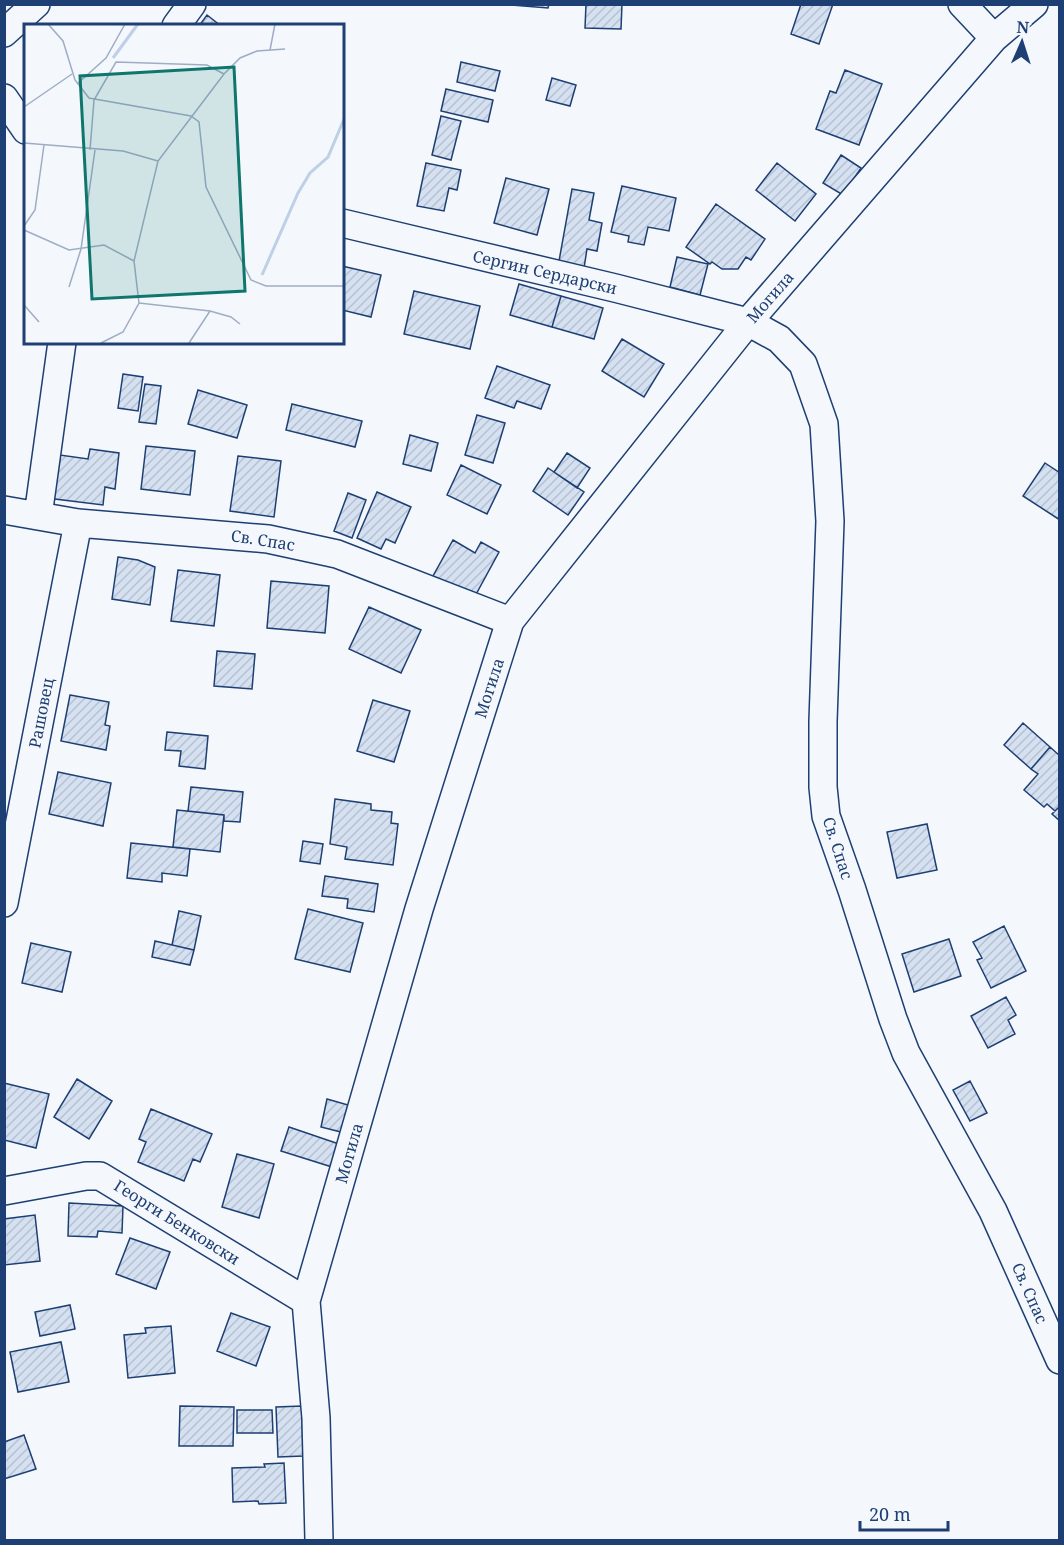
<svg xmlns="http://www.w3.org/2000/svg" width="1064" height="1545" font-family="'Noto Serif',serif">
  <defs>
    <pattern id="building-hatch" width="6" height="6" patternUnits="userSpaceOnUse" patternTransform="scale(1.5)"><rect width="6" height="6" fill="#d5e0f0"/><path d="M-1 1l2-2M0 6l6-6M5 7l2-2" fill="none" stroke="#b6c1d1"/></pattern>
  </defs>
  <rect width="100%" height="100%" fill="#f4f7fb"/>
  <path fill="url(#building-hatch)" stroke="#1d3f73" stroke-width="1.5" d="M 500,4 L 549,4 L 548,8 Z
    M 586,4 L 622,4 L 621,29 L 585,28 Z
    M 801,4 L 833,4 L 819,44 L 791,34 Z
    M 207,15 L 221,26 L 199,26 Z
    M 461,62 L 500,71 L 495,91 L 457,82 Z
    M 845,70 L 882,84 L 859,145 L 816,129 L 830,91 L 836,93 Z
    M 552,78 L 576,85 L 570,106 L 546,100 Z
    M 446,89 L 493,100 L 488,122 L 441,111 Z
    M 441,116 L 461,121 L 451,160 L 432,155 Z
    M 841,155 L 861,168 L 843,195 L 823,183 Z
    M 426,163 L 461,170 L 457,190 L 449,188 L 444,211 L 417,206 Z
    M 777,163 L 816,194 L 795,221 L 756,190 Z
    M 506,178 L 549,189 L 537,235 L 494,223 Z
    M 622,186 L 676,198 L 669,231 L 648,227 L 644,245 L 628,242 L 629,236 L 611,232 Z
    M 572,189 L 594,193 L 589,220 L 602,223 L 597,251 L 587,249 L 584,268 L 559,261 Z
    M 716,204 L 765,239 L 751,260 L 746,257 L 738,269 L 722,269 L 712,262 L 710,264 L 686,247 Z
    M 677,257 L 708,264 L 700,295 L 670,287 Z
    M 342,266 L 381,275 L 371,317 L 342,310 Z
    M 519,284 L 561,296 L 552,327 L 510,315 Z
    M 414,291 L 480,306 L 470,349 L 404,334 Z
    M 561,296 L 603,308 L 594,339 L 552,327 Z
    M 622,339 L 664,364 L 644,397 L 602,371 Z
    M 497,366 L 550,385 L 541,409 L 517,401 L 514,408 L 485,398 Z
    M 123,374 L 143,377 L 138,411 L 118,408 Z
    M 145,384 L 161,386 L 156,424 L 139,422 Z
    M 198,390 L 247,405 L 237,438 L 188,424 Z
    M 292,404 L 362,421 L 355,447 L 286,430 Z
    M 477,415 L 505,423 L 493,463 L 465,455 Z
    M 410,435 L 438,443 L 431,471 L 403,464 Z
    M 146,446 L 195,451 L 190,495 L 141,489 Z
    M 90,449 L 119,453 L 115,489 L 105,487 L 103,505 L 47,498 L 53,454 L 88,459 Z
    M 567,453 L 590,468 L 577,488 L 554,472 Z
    M 238,456 L 281,461 L 274,517 L 230,511 Z
    M 1045,463 L 1060,473 L 1060,520 L 1023,496 Z
    M 461,465 L 501,485 L 487,514 L 447,495 Z
    M 548,468 L 584,492 L 568,515 L 533,491 Z
    M 377,492 L 411,507 L 395,543 L 386,539 L 381,549 L 357,538 Z
    M 348,493 L 366,500 L 352,538 L 334,531 Z
    M 453,540 L 475,553 L 481,542 L 499,552 L 474,598 L 433,576 Z
    M 118,557 L 138,560 L 155,567 L 150,605 L 112,599 Z
    M 178,570 L 220,575 L 214,626 L 171,621 Z
    M 271,581 L 329,586 L 325,633 L 267,628 Z
    M 369,607 L 421,630 L 401,673 L 349,649 Z
    M 217,651 L 255,654 L 252,689 L 214,686 Z
    M 70,695 L 109,702 L 105,725 L 110,726 L 106,750 L 61,741 Z
    M 373,700 L 410,711 L 394,762 L 357,751 Z
    M 1023,723 L 1050,747 L 1031,769 L 1004,745 Z
    M 167,732 L 208,736 L 205,769 L 179,766 L 181,751 L 165,750 Z
    M 1050,747 L 1060,756 L 1060,806 L 1055,811 L 1047,804 L 1044,807 L 1024,790 L 1038,774 L 1031,769 Z
    M 58,772 L 111,783 L 103,826 L 49,814 Z
    M 191,787 L 243,792 L 240,822 L 224,821 L 224,815 L 188,811 Z
    M 335,799 L 371,804 L 371,810 L 392,812 L 391,823 L 398,824 L 393,865 L 345,859 L 347,847 L 330,844 Z
    M 1060,806 L 1060,821 L 1052,814 Z
    M 177,810 L 224,815 L 220,852 L 173,847 Z
    M 927,824 L 937,870 L 897,878 L 887,832 Z
    M 303,841 L 323,844 L 320,864 L 300,861 Z
    M 131,843 L 190,849 L 187,876 L 162,873 L 162,882 L 127,878 Z
    M 325,876 L 378,884 L 374,912 L 347,908 L 348,899 L 322,896 Z
    M 308,909 L 363,923 L 350,972 L 295,959 Z
    M 179,911 L 201,916 L 194,950 L 172,945 Z
    M 1004,926 L 1026,971 L 991,988 L 977,960 L 982,958 L 973,942 Z
    M 949,939 L 961,976 L 914,992 L 902,954 Z
    M 155,941 L 194,950 L 190,965 L 152,957 Z
    M 31,943 L 71,952 L 62,992 L 22,983 Z
    M 1006,997 L 1016,1015 L 1008,1020 L 1015,1034 L 988,1048 L 971,1016 Z
    M 77,1079 L 112,1101 L 89,1139 L 54,1117 Z
    M 970,1081 L 987,1113 L 970,1121 L 953,1090 Z
    M 4,1083 L 49,1094 L 36,1148 L 4,1140 Z
    M 327,1099 L 348,1105 L 341,1132 L 321,1127 Z
    M 151,1109 L 212,1134 L 200,1162 L 193,1159 L 184,1181 L 138,1162 L 146,1142 L 139,1139 Z
    M 289,1127 L 339,1144 L 332,1167 L 281,1151 Z
    M 237,1154 L 274,1164 L 259,1218 L 222,1207 Z
    M 69,1203 L 123,1206 L 122,1233 L 98,1231 L 97,1237 L 68,1236 Z
    M 35,1215 L 40,1261 L 4,1265 L 4,1219 Z
    M 130,1238 L 170,1252 L 156,1289 L 116,1274 Z
    M 70,1305 L 75,1329 L 40,1336 L 35,1312 Z
    M 231,1313 L 270,1327 L 256,1366 L 217,1351 Z
    M 171,1326 L 175,1373 L 128,1378 L 124,1335 L 146,1333 L 145,1328 Z
    M 61,1342 L 69,1382 L 18,1392 L 10,1352 Z
    M 180,1406 L 234,1407 L 233,1446 L 179,1446 Z
    M 302,1406 L 303,1456 L 278,1457 L 276,1407 Z
    M 237,1410 L 272,1410 L 273,1433 L 237,1433 Z
    M 24,1435 L 36,1469 L 4,1479 L 4,1442 Z
    M 284,1463 L 286,1503 L 259,1504 L 258,1501 L 233,1502 L 232,1468 L 265,1467 L 264,1464 Z"/>
  <g fill="none" stroke-linecap="round" stroke-linejoin="round">
    <defs>
      <path id="street" d="M 962,4 L 994,38
        M 176,26 L 192,4
        M 4,33 L 36,4
        M 4,98 L 26,130
        M 342,223 L 615,288 L 748,322 L 779,339 L 803,364 L 824,424 L 830,521 L 823,721 L 823,787 L 826,816 L 852,890 L 893,1019 L 906,1053 L 993,1211 L 1060,1360
        M 4,510 L 78,523 L 268,539 L 337,554 L 510,621
        M 38,516 L 62,342
        M 4,903 L 78,523
        M 4,1191 L 86,1176 L 100,1176 L 306,1301
        M 319,1540 L 316,1418 L 306,1301 L 419,909 L 510,621 L 748,322 L 994,38 L 1034,4"/>
    </defs>
    <use href="#street" stroke="#1d3f73" stroke-width="30"/>
    <use href="#street" stroke="#f4f7fb" stroke-width="27"/>
  </g>
  <g text-anchor="middle" dominant-baseline="central" stroke-width="4.5" stroke-linejoin="round" paint-order="stroke">
    <g font-size="16" fill="#1d3f73" stroke="#f4f7fb">
      <text transform="translate(545 272) rotate(13)">Сергин Сердарски</text>
      <text transform="translate(770 297) rotate(-49)">Могила</text>
      <text transform="translate(263 540) rotate(9)">Св. Спас</text>
      <text transform="translate(489 688) rotate(-72)">Могила</text>
      <text transform="translate(41 713) rotate(-79)">Рашовец</text>
      <text transform="translate(838 848) rotate(72)">Св. Спас</text>
      <text transform="translate(349 1153) rotate(-74)">Могила</text>
      <text transform="translate(177 1222) rotate(32)">Георги Бенковски</text>
      <text transform="translate(1030 1293) rotate(66)">Св. Спас</text>
    </g>
  </g>
  <g transform="translate(24 24)">
    <rect width="320" height="320" fill="#f4f7fb"/>
    <path fill="none" stroke="#bed0e5" stroke-width="3" d="M 89,34 L 114,0M 238,251 L 274,169 L 286,149 L 304,133 L 320,95"/>
    <path fill="none" stroke="#9eadc5" stroke-width="1.5" d="M 24,0 L 39,17 L 51,56 L 65,74 L 167,92 L 175,98 L 182,163 L 227,256 L 242,262 L 320,262M 246,26 L 251,0M 53,60 L 82,34 L 101,0M 0,83 L 48,50M 0,119 L 99,127 L 134,137M 66,126 L 70,76 L 92,38 L 183,41 L 200,50M 0,202 L 11,186 L 20,121M 0,206 L 45,226 L 80,221 L 110,237M 45,263 L 57,225 L 71,126M 115,279 L 186,287 L 207,293 L 216,300M 0,281 L 15,298M 77,319 L 99,308 L 115,279 L 110,237 L 134,137 L 200,50 L 216,34 L 233,27 L 261,25M 165,319 L 186,287"/>
    <path fill="#0f766e" fill-opacity="0.15" stroke="#0f766e" stroke-width="3" d="M 210,43 L 221,267 L 68,275 L 56,52 Z"/>
    <rect width="320" height="320" fill="none" stroke="#1d3f73" stroke-width="3"/>
  </g>
  <rect width="1064" height="1545" fill="none" stroke="#1d3f73" stroke-width="12"/>
  <g transform="translate(1022 42) rotate(3)" stroke="#f4f7fb" stroke-width="4.5" paint-order="stroke">
  <path d="M0-4.5L10 22L0 15L-10 22Z" fill="#1d3f73"/>
  <text y="-9" font-size="16" font-weight="bold" text-anchor="middle" fill="#1d3f73">N</text>
  </g>
  <path d="M860 1521v9h88v-9" fill="none" stroke="#1d3f73" stroke-width="3"/>
  <text x="869" y="1521" font-size="18" fill="#1d3f73" stroke="#f4f7fb" stroke-width="4.5" paint-order="stroke">20 m</text>
</svg>
